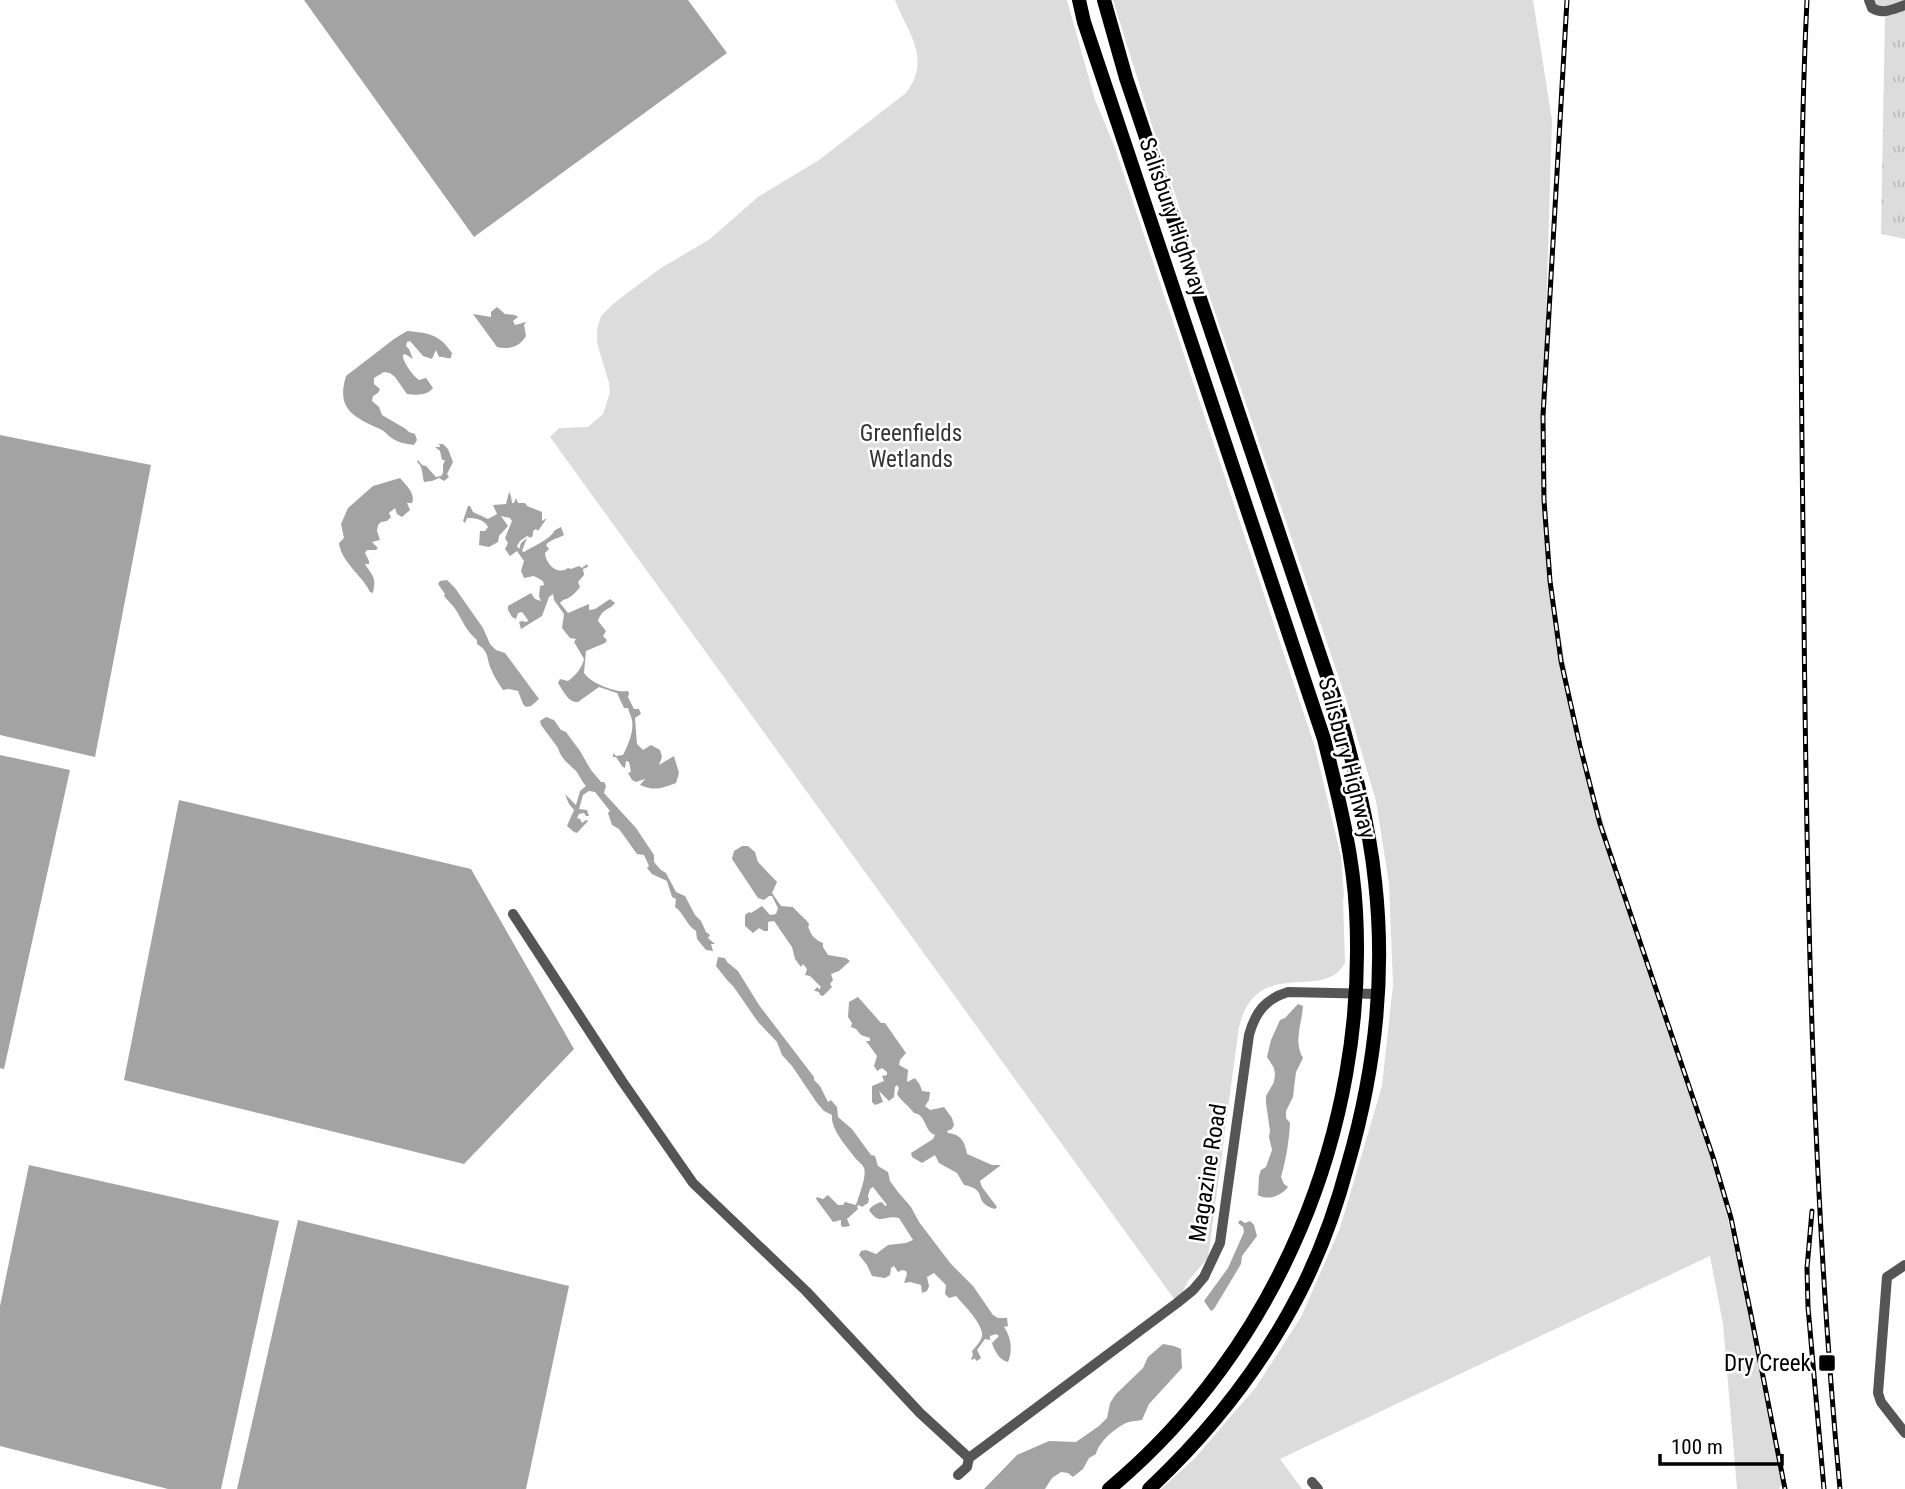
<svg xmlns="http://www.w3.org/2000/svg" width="1905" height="1489" font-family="'Roboto Condensed',sans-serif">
  <defs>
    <pattern id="grass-tufts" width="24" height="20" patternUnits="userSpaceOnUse" patternTransform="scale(1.75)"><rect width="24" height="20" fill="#dcdcdc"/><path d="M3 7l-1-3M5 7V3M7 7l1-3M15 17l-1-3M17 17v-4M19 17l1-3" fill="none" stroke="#bbb"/></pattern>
  </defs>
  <rect width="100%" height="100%" fill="#fff"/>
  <path fill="url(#grass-tufts)" d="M 1870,0 L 1905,0 L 1905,239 L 1881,234 L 1885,13 Z"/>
  <path fill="#dcdcdc" d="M 895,0 L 1067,0 L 1095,100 L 1114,145 L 1315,747 L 1341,857 L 1344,896 L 1343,900 L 1345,963 C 1325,999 1272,964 1247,1006 C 1243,1012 1241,1020 1239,1027 L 1208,1258 L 1188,1281 L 1177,1303 L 550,437 L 559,428 L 588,427 L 603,414 L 610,392 L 609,383 L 597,343 L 597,329 L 601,316 L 613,304 L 634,288 L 661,268 L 710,239 L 758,197 L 819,160 L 906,93 C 932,58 908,34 895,0 Z
    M 1113,0 L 1533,0 L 1552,120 L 1543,416 L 1544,500 L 1549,572 L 1580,746 L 1631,913 L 1713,1157 L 1751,1315 L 1783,1481 L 1779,1489 L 1737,1489 L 1723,1324 L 1710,1256 L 1280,1459 L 1302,1489 L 1161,1489 L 1195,1458 L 1256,1387 L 1301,1317 L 1340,1228 L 1382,1086 L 1393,985 L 1389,884 L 1376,801 L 1346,699 L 1156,138 Z"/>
  <path fill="#a3a3a3" d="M 304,0 L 688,0 L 727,53 L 474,237 Z
    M 497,307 L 505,314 L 515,315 L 518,317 L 513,321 L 515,325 L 526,322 L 524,325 L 526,336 C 520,347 508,350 497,347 L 473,314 L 491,317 L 491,312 Z
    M 407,331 C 429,333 439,334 452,353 L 451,358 C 446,359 443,356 439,357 L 436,350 L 432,359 L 423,356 L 410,341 L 407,342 L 406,346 L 409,349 L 413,359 L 405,354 L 403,355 C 402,361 413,376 419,380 L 426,378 L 433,388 C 427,396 416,395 407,394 L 395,377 L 390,373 L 384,372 L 374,378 L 374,384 L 380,389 L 378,393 L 373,396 L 372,401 L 379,407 L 382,415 L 406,429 L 409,432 L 415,434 L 417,440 L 414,445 C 408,444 399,443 393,439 C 388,436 385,431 380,429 C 353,417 336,409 346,376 L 394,339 Z
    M 0,435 L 151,465 L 95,757 L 0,735 Z
    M 439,443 L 440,444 L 443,444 L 448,449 L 453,462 L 447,474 L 449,477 L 444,481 L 439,478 L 432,481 L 424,482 C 422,475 423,466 417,462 L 418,460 L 422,465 L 426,466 L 436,477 L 441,476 L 443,473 L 443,465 L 445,460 L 442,460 L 440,451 L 435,447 L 440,447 Z
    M 400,478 C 406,485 416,494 412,503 L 407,503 L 410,510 L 402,517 L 397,514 L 395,508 L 389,513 L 391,517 L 387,521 L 381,522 L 378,525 L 377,531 L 380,540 L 372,542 L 378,548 L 376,550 L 367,550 L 365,553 L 369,561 L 369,564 L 365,564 C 374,578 376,577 373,593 L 370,592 C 362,575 341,562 339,543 L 344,538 L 341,524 L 348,508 L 373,486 Z
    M 509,492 L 511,496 L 512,503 L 514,503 L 516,498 L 518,503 L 525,503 L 527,506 L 542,512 L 542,521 L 547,518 L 538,531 L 536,529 L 533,531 L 533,535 L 531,538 L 527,536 L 520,541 L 517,546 L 519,549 L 521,543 L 527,538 L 522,551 L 524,552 C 533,546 550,540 555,530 L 561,527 L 564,535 C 559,538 549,540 546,545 L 549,549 L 545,553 C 546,564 557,576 568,568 L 571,569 L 579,566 L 582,568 L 587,564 L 588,567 L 583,569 L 584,575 L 578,582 L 580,587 C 578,590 572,596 570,597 C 566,600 564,598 560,603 L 568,613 L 589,604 L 589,610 L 595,609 L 610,599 L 615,603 C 609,611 603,607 598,621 L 606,631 L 603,636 L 607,640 L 605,643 L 586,651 L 584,673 C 592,684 616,693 628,691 L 629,694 L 628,697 L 634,709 L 639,709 L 641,714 L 635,718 L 637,744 L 643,750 L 651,745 L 660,750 L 662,757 L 659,765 L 674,756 L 679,773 L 676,783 C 660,789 655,791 640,785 L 645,779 L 636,782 L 632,780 L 628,773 L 631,772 L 629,762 L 626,761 L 625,768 L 622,766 L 616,757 L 613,757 L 613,753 L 616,756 L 623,755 C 628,745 634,732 632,720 C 631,716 629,712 628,708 L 624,708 L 617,693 L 599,687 L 578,702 C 568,703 563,690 558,683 L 560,679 L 568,681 C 576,675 582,668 584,659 L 574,642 L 576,639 L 570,638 L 562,628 L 564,614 L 554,600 L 553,594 L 549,597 L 542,616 L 521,629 L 519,622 L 522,621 L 527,622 L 528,620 L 522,612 L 518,613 L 516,619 L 512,617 L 508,610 L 508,606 L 531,593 L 535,599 L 541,601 L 539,596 L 540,586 L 544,585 L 543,581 L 534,576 L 524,578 L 521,571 L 524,561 L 517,551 L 510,556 L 505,549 L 508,543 L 505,538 L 512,521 L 510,518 L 501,516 L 508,526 L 499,536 L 498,542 L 489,547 L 479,545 L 480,531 L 485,531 L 488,527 C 484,519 475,518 467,518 L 465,523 L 463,521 L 468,506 L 470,506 L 473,512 L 488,519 L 497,514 L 493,505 L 506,504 Z
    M 447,580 L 455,588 L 483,628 L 490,644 L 496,650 L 505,653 L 539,699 L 531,706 L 526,707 L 523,704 L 518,691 L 509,689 L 503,690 C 499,684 494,677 491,669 C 486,658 490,652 477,644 L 477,640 C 467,632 462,620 456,610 C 452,604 448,601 444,596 L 445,594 L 438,584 L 440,581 Z
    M 546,717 L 554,720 L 561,730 L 566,732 L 580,751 L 591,770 L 601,782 L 604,782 L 606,786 L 604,793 L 636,828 L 654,855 L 654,862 L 661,870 L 666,873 L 676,892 L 685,896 L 695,915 L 701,921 L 706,932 L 710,935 L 708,938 L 715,944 L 711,944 L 713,951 L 706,950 L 697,939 L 696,931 C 686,925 684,913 675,907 L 676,899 L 672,897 L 667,881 L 652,874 L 647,868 L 649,866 L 644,855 L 637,854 L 619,829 L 612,825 L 608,813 L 610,811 L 595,792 L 589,791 L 583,795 L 579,809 L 587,810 L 589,816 L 586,816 L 584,813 L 579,814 L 577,818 L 580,819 L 582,823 L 586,820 L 588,821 L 577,833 L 574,832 L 567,826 L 574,810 L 569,804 L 565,794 L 576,805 L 580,791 L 586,786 C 582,782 580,776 576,771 C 569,764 561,759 558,748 L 541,725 L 540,721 Z
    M 0,755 L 70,770 L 4,1069 L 0,1068 Z
    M 179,800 L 471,869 L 574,1049 L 464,1164 L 124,1080 Z
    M 742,846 L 748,846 L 755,852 L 758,862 L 777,882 L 772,893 L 781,906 L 793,907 C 797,912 802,916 806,920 C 813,928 805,923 810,931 C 812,937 818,941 823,943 L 823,947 L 828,955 L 846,958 L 850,961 L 839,971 L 831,974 L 833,980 L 830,984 L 832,987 L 823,996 L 820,995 L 819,992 L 815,991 L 814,990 L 818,987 L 819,990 L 821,987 L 810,976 L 805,975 L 807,969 L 803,964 L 801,967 L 795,959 L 792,947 L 774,921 L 768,922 L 768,931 L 764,931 L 759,928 L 753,933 L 745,926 L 745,915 L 749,912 L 751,913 L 762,906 L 770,915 L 776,914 L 778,908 L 772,896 L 769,896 L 764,900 L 758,898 L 732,859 L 734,851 Z
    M 718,957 L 725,958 L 727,962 L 738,971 L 759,1005 L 814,1077 L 814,1080 L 820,1086 L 828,1102 L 831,1100 L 837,1107 L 838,1117 L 852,1129 L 871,1155 L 875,1156 L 878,1166 L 888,1172 L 890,1181 L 898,1192 L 911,1207 L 919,1222 L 951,1264 L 973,1286 L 993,1315 L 998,1318 L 1007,1318 L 1008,1326 L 1004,1327 C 1011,1337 1013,1350 1008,1362 C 1000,1361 994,1350 992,1343 L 999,1336 L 996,1334 L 990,1336 L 990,1340 L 985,1339 L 977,1350 L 981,1358 L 977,1361 L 974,1358 L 973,1360 L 971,1359 L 973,1355 L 972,1351 C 975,1348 981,1341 982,1336 C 984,1325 963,1304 956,1296 L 949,1298 L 945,1294 L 946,1285 L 934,1273 L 927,1277 L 929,1286 L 927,1291 L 922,1293 L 921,1285 L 910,1282 L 904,1283 L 907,1274 L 906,1271 L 902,1270 L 898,1272 L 894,1266 L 891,1268 L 890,1275 L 885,1278 L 872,1276 L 867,1265 L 859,1255 L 861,1251 L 866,1250 L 876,1254 L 888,1245 L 906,1243 L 913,1240 L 899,1218 C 884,1214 880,1227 869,1210 C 871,1206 877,1203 882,1202 L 885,1206 L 887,1205 L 873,1187 L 870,1189 L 868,1196 L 869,1199 L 868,1203 L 862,1207 L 859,1205 L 857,1206 L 858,1209 L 847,1219 L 850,1226 L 844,1227 L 841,1226 L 841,1220 L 833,1222 L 816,1199 L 817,1197 L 823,1199 L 828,1195 L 838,1205 L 843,1205 L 845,1202 L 856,1205 C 859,1195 867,1176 864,1168 C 862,1164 859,1162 856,1159 C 848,1148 830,1129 832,1115 L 824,1111 L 817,1103 L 792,1066 L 782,1055 L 777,1042 L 758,1022 L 733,986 L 727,980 L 716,966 Z
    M 858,997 L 881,1023 L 885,1023 L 906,1053 L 900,1060 L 899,1065 L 908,1070 L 907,1082 L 915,1078 L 920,1085 L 922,1091 L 930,1092 L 929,1100 L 925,1106 L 930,1110 L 944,1107 L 952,1118 L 954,1125 L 952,1129 L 947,1131 L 948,1133 C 961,1134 965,1142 967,1154 L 992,1165 L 1001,1165 L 980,1181 L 982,1187 L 997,1207 L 995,1209 C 971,1202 990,1190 964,1185 L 957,1173 L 939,1163 L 935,1155 L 922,1163 L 912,1157 L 911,1153 L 933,1139 L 935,1135 C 923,1130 927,1115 914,1113 C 908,1105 901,1101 897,1094 L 899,1088 L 897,1085 L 895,1087 L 894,1097 L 889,1101 L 879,1091 L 883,1102 L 875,1105 L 872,1102 L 872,1086 L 884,1081 L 882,1076 L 887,1075 L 887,1072 L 882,1068 L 877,1071 L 874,1066 L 877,1056 L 866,1041 L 870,1041 L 870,1038 L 861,1035 L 856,1029 L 851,1027 L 852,1023 L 848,1017 L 849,1002 Z
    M 1298,1004 L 1303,1006 C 1302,1023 1293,1042 1303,1058 L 1296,1072 L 1293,1097 L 1286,1111 L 1286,1118 L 1290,1123 C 1289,1142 1286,1159 1281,1177 L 1284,1184 L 1288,1187 C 1281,1196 1268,1201 1258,1195 L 1259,1176 L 1261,1170 L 1266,1167 L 1272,1150 L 1269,1137 L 1270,1131 L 1266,1103 L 1266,1096 L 1274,1082 L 1275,1074 L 1274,1068 L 1267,1057 L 1271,1040 L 1280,1020 L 1285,1018 Z
    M 29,1165 L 279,1221 L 221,1489 L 168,1489 L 0,1446 L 0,1306 Z
    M 298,1220 L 569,1286 L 526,1489 L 237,1489 Z
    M 1240,1220 L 1245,1223 L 1250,1221 L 1254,1225 L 1257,1236 L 1242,1256 L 1241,1264 L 1214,1309 L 1211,1311 L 1204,1301 L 1228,1268 L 1244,1232 L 1243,1227 L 1238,1223 Z
    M 1163,1344 L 1174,1346 L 1181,1349 L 1182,1368 L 1149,1404 L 1142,1420 C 1136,1421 1129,1421 1124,1424 C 1113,1430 1099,1442 1096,1454 L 1089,1458 L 1083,1469 L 1073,1477 L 1068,1473 L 1061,1472 L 1052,1478 L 1045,1489 L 984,1489 L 1017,1455 L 1049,1441 L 1076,1442 L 1099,1426 L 1107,1418 L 1110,1403 L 1116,1394 L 1143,1368 L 1148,1357 Z"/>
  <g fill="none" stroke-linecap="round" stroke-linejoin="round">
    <path stroke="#555" stroke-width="10" d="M 1869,0 L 1872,8 C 1883,15 1893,9 1905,5
      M 513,914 L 622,1081 L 693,1183 L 806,1291 L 920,1413 L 969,1458
      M 1905,1265 L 1887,1277 L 1878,1393 L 1881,1402 L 1905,1433
      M 958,1475 L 967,1467 L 969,1458 L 1177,1303 L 1193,1290 L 1204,1277 L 1220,1243 L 1249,1035 C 1255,1013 1265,999 1288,992 L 1379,994
      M 1312,1482 L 1318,1489"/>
    <path stroke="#000" stroke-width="14" d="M 1079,0 L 1084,22 L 1324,739 C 1338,796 1353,852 1356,911 C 1368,1129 1278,1348 1109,1489
      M 1104,0 L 1126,78 L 1337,706 C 1353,762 1369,823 1375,881 C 1386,978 1375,1071 1348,1164 C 1336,1209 1321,1251 1300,1292 C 1262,1366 1209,1433 1149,1489"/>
    <defs>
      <path id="rail" d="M 1567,0 L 1543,416 L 1544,500 L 1550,581 L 1561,661 L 1580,746 L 1600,824 L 1713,1157 L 1731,1218 L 1751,1315 L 1785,1489
        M 1807,0 C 1797,207 1802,414 1804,621 C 1807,911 1813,1201 1840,1489
        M 1812,1211 L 1807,1268 L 1808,1307 L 1824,1489"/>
    </defs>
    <use href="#rail" stroke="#000" stroke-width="5"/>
    <use href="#rail" stroke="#fff" stroke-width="2.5" stroke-dasharray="8" stroke-linecap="butt"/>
  </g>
  <rect fill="#000" stroke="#fff" stroke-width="2.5" x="1818" y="1354" width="18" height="18" rx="3.5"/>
  <g text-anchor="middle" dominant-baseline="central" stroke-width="5" stroke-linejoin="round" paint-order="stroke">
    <g font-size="23" fill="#000" stroke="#fff">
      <text transform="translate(1173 217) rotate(71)">Salisbury Highway</text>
      <text transform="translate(1347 758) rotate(75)">Salisbury Highway</text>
      <text transform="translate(1208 1173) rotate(-81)">Magazine Road</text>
    </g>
    <g font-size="23" fill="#333" stroke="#fff">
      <text x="911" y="433">Greenfields<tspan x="911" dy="26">Wetlands</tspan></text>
    </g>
    <g font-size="23" fill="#000" stroke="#fff" text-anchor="end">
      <text x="1811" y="1363">Dry Creek</text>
    </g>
  </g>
  <path d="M1660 1454v10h122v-10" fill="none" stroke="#000000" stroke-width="3.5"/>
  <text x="1671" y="1454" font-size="21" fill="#000000" stroke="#ffffff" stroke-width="5" paint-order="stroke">100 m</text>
</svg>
